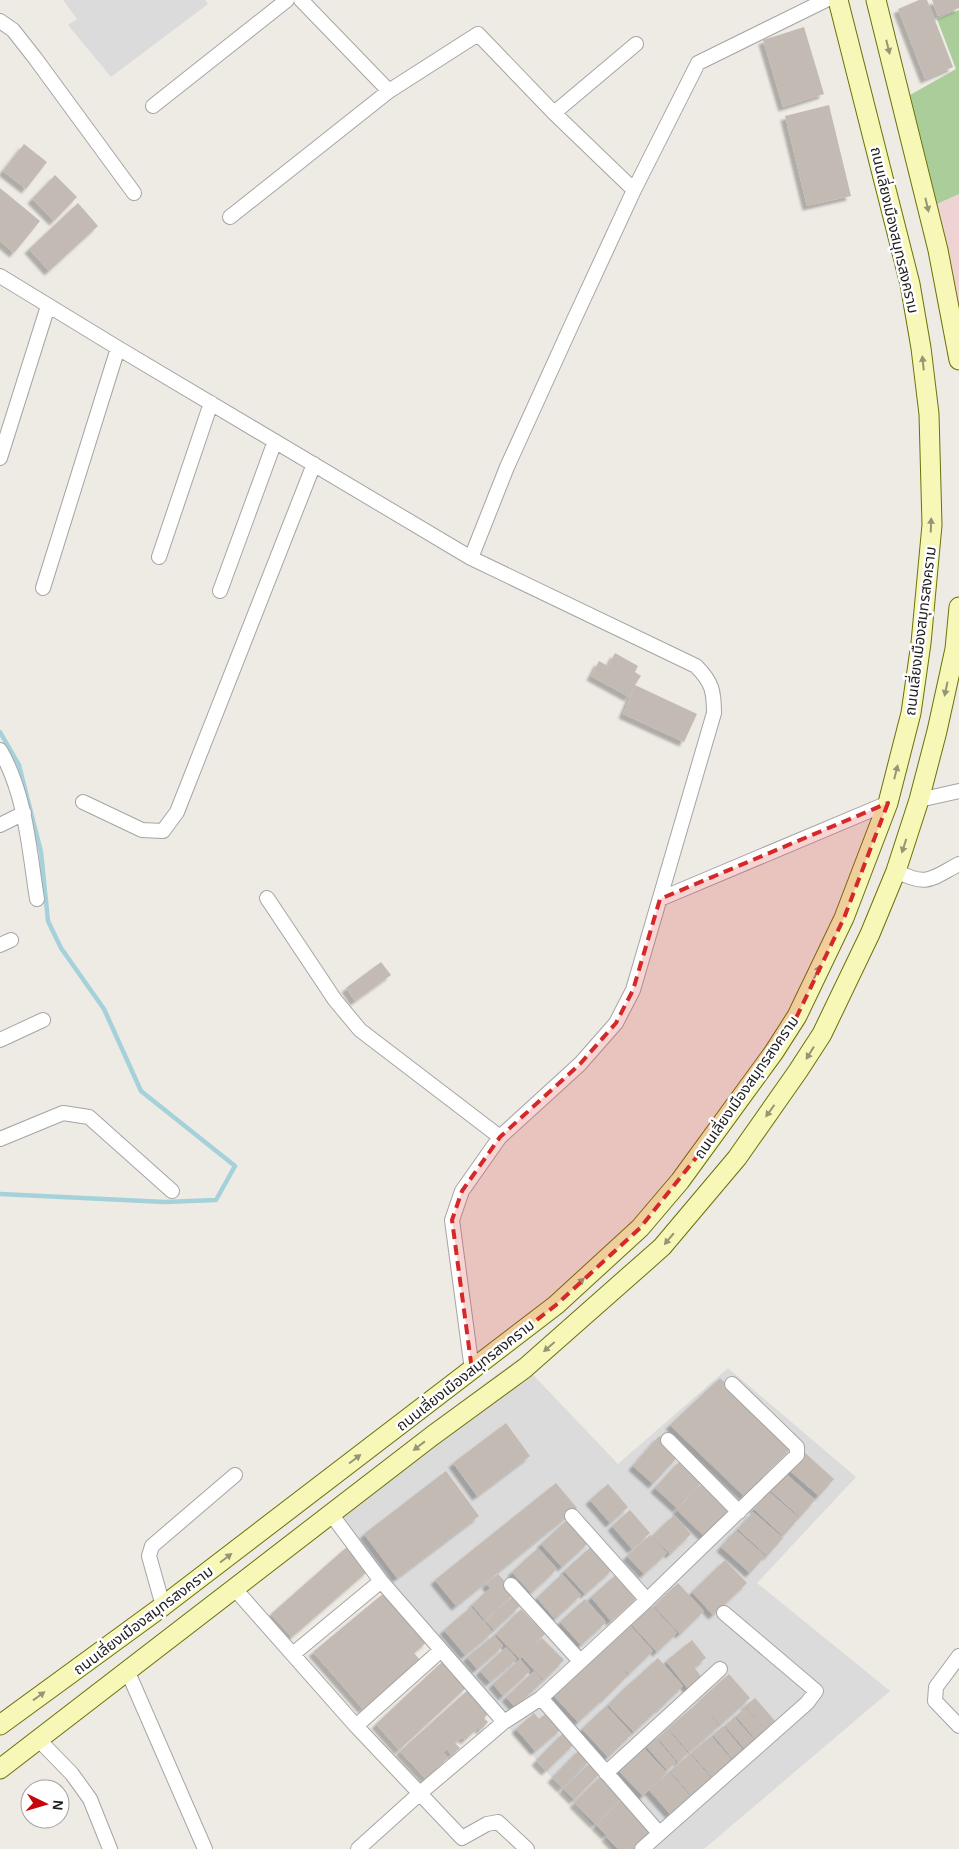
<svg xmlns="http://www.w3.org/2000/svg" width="959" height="1849" font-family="Helvetica,'Noto Sans Thai',sans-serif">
  <defs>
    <filter id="shadow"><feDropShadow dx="-4.5" dy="4.5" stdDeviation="1" flood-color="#0004"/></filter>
  </defs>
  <rect width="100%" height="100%" fill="#eeeae4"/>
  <path fill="#dcdbdb" d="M 63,0 L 205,0 L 208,4 L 111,77 L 68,25 L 77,19 Z
    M 518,1359 L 618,1464 L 728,1368 L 856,1477 L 757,1583 L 890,1691 L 704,1849 L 613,1849 L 504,1722 L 328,1509 L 426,1428 Z"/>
  <path fill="#efd3d3" d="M 959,194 L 959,335 L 933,206 Z"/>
  <path fill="#aacd99" d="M 959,10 L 959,194 L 937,204 L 910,95 L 956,69 L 937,19 Z"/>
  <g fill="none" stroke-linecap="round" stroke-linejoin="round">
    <path stroke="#a5d1db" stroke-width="4.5" d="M 0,732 L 19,765 L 41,852 L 48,921 L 61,948 L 104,1009 L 141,1091 L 235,1166 L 216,1200 L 165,1202 L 0,1194"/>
  </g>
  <path fill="#c3bab3" filter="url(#shadow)" d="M 919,0 L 927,0 L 953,67 L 925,79 L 898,9 Z
    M 932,0 L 959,0 L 959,8 L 938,16 Z
    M 804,27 L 824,94 L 783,107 L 763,40 Z
    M 829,105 L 851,196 L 807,206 L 785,116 Z
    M 24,144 L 47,162 L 26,189 L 3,171 Z
    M 55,175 L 77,197 L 54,221 L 32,199 Z
    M 0,188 L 40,221 L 14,253 L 0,241 Z
    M 78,203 L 98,226 L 49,271 L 29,249 Z
    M 615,653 L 638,666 L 635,672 L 641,676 L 635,685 L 697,714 L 684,742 L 623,714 L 634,688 L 629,697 L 591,676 L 599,661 L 608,666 Z
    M 381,962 L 391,975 L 355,1001 L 346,988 Z
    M 720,1378 L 792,1447 L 744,1496 L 670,1425 Z
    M 506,1423 L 530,1456 L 477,1496 L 453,1463 Z
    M 659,1436 L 679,1455 L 653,1484 L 633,1466 Z
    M 804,1452 L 834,1479 L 819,1496 L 789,1470 Z
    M 681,1460 L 703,1481 L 677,1508 L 655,1488 Z
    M 446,1471 L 479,1516 L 397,1578 L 364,1534 Z
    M 786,1474 L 815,1500 L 800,1517 L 771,1491 Z
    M 703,1482 L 732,1509 L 705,1537 L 677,1510 Z
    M 556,1483 L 577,1508 L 456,1606 L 435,1580 Z
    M 608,1484 L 628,1507 L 610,1523 L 590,1500 Z
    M 769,1492 L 799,1518 L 783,1536 L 754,1509 Z
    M 630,1510 L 650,1533 L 632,1549 L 612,1526 Z
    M 753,1512 L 783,1538 L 767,1556 L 738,1529 Z
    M 674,1515 L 691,1534 L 670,1554 L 652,1536 Z
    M 568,1519 L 589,1542 L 562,1567 L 541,1544 Z
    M 736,1530 L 765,1556 L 750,1573 L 721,1547 Z
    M 650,1535 L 667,1553 L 644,1574 L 627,1556 Z
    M 348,1546 L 369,1570 L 292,1637 L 271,1614 Z
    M 592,1546 L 613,1569 L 585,1594 L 564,1571 Z
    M 538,1548 L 557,1569 L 531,1593 L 512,1572 Z
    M 725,1560 L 747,1583 L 713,1615 L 692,1592 Z
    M 618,1573 L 639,1596 L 611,1621 L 591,1597 Z
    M 498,1574 L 515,1593 L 485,1620 L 472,1605 L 490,1588 L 486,1584 Z
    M 562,1574 L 581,1595 L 555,1619 L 537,1598 Z
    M 678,1583 L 704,1611 L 680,1634 L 654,1606 Z
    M 384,1593 L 427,1642 L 414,1653 L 420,1660 L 363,1709 L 313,1652 Z
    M 512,1597 L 520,1606 L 494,1630 L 486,1621 Z
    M 585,1599 L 606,1622 L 581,1645 L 560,1622 Z
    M 651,1605 L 677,1633 L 657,1652 L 631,1624 Z
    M 471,1607 L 493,1632 L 465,1655 L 444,1630 Z
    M 521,1609 L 545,1634 L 520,1659 L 496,1634 Z
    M 628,1623 L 653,1651 L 629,1674 L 609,1654 L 628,1675 L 604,1699 L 578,1671 Z
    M 494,1635 L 503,1646 L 477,1669 L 467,1657 Z
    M 542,1638 L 564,1660 L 544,1680 L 522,1657 Z
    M 692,1640 L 706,1658 L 694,1667 L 703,1679 L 689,1690 L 666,1661 Z
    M 506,1647 L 517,1659 L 490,1682 L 480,1671 Z
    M 658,1658 L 683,1686 L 659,1709 L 633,1681 Z
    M 520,1659 L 530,1671 L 503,1696 L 493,1684 Z
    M 443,1661 L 467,1687 L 399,1750 L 376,1724 Z
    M 577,1670 L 603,1699 L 578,1722 L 552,1694 Z
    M 534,1671 L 543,1681 L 515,1707 L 506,1697 Z
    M 729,1674 L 750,1698 L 720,1725 L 699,1701 Z
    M 632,1681 L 658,1709 L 634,1732 L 608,1705 Z
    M 469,1689 L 490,1712 L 484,1718 L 488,1722 L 481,1730 L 479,1727 L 465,1740 L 463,1737 L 455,1743 L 460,1748 L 452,1755 L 447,1749 L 443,1753 L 448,1758 L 426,1779 L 400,1751 Z
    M 755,1698 L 776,1722 L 766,1730 L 745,1706 Z
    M 699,1702 L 719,1726 L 689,1752 L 668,1728 Z
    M 606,1706 L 632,1734 L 608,1757 L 582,1729 Z
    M 745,1708 L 766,1731 L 756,1740 L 736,1716 Z
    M 548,1712 L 562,1728 L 535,1751 L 516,1729 L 534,1713 L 539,1719 Z
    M 734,1717 L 755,1741 L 745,1749 L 725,1726 Z
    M 723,1726 L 743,1750 L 733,1759 L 713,1735 Z
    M 667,1729 L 688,1753 L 678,1762 L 658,1738 Z
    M 564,1732 L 575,1743 L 546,1771 L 536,1761 Z
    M 711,1736 L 732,1760 L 712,1777 L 691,1753 Z
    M 656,1738 L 676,1762 L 667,1770 L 646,1746 Z
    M 641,1745 L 667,1773 L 650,1788 L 659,1782 L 680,1805 L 670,1814 L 649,1790 L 643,1796 L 616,1768 Z
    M 580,1749 L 591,1759 L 562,1788 L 552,1778 Z
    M 690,1754 L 711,1778 L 691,1795 L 670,1771 Z
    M 592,1761 L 602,1771 L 574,1800 L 563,1789 Z
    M 669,1772 L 690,1796 L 680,1805 L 659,1781 Z
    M 603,1774 L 624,1796 L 595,1824 L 574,1803 Z
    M 624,1797 L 635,1807 L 606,1835 L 596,1825 Z
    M 634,1808 L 644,1819 L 641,1824 L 645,1819 L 655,1830 L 636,1849 L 618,1849 L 606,1837 Z"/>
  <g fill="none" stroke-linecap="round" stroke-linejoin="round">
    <defs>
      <path id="minor" d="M 301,0 L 389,91
        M 0,21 L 13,30 L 35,58 L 134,193
        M 153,106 L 287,0
        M 554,113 L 636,44
        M 230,217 L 389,91 L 478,34 L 554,113 L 634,190
        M 0,276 L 118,348 L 471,558 L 696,666 C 712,682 714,691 714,713 L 633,990 L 616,1023 L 580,1064 L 500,1137 L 462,1191 L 452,1220 L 472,1370
        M 0,458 L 48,306
        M 159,557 L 211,403
        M 471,558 L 507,467 L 572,324 L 634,190 L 698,63 L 826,0
        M 43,588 L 118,348
        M 220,591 L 275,441
        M 0,750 C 26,795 29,849 37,899
        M 919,800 L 959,791
        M 83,802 L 142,830 L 163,831 L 177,812 L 314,464
        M 0,825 L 24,813
        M 896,871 C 927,887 931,879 959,864
        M 267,898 L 335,1000 L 360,1030 L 500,1137
        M 660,899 L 888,803
        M 0,945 L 11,940
        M 0,1040 L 43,1020
        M 0,1139 L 63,1113 L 89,1117 L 172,1191
        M 668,1440 L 739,1512
        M 331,1514 L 381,1581 L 504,1722
        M 572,1516 L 647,1600
        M 511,1585 L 580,1661
        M 234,1588 L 356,1726 L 462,1838 L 487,1824 L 498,1822 L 527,1849
        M 163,1606 L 149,1556 L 152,1546 L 235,1475
        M 293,1654 L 380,1582
        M 959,1656 L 936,1687 L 935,1701 L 959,1726
        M 127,1670 L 205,1849
        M 541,1698 L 659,1833
        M 356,1726 L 440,1651
        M 38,1739 L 72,1774 L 90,1799 L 110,1849
        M 606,1773 L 720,1669
        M 358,1849 L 419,1794 L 504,1722 L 541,1698 L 647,1600 L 797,1455 L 797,1447 L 732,1384
        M 642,1849 L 807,1703 L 816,1691 L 724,1613"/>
      <path id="secondary" d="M 876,0 L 938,250 L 959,360
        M 0,1725 L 163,1606 L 556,1305 L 640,1228 L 680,1181 L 774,1052 L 797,1016 L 844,918 L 888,803 L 911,713 L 921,643 L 932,525 L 929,414 L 921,348 L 910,284 L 838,0
        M 0,1769 L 432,1436 L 525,1368 L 662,1247 L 737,1158 L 798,1071 L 822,1034 L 870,934 L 896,871 L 919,800 L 937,731 L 955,649 L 959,607"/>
    </defs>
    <use href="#minor" stroke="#a5a5a5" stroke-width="16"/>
    <use href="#secondary" stroke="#6a7207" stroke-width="21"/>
    <use href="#minor" stroke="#fff" stroke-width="14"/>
    <use href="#secondary" stroke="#f7f8b8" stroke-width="19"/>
  </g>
  <defs><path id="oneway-solid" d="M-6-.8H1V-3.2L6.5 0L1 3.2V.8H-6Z" transform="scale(1.25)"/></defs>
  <g fill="#959673">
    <use href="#oneway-solid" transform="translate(888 47) rotate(76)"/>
    <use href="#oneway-solid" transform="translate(927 205) rotate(77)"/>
    <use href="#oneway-solid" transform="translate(923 363) rotate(-96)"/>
    <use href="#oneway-solid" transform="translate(931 525) rotate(-88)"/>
    <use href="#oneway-solid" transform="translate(946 689) rotate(102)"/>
    <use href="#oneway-solid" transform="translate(896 772) rotate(-76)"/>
    <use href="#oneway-solid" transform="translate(904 846) rotate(108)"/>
    <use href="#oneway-solid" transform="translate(817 972) rotate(-65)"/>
    <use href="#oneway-solid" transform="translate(810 1053) rotate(122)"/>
    <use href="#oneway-solid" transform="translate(770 1111) rotate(126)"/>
    <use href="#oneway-solid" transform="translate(669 1239) rotate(130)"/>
    <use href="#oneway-solid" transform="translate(579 1283) rotate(-42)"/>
    <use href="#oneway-solid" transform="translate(549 1347) rotate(139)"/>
    <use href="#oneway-solid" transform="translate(419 1446) rotate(142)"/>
    <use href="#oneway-solid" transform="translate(355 1459) rotate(-37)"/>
    <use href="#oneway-solid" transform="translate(226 1558) rotate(-37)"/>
    <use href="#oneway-solid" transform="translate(39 1696) rotate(-36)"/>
  </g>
  <path fill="#d62828" fill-opacity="0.2" stroke="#d62828" stroke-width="4" stroke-dasharray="10 6" stroke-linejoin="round" d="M 888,803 L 844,918 L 797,1016 L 715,1134 L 640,1228 L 556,1305 L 472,1370 L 452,1220 L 462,1191 L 500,1137 L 580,1064 L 616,1023 L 633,990 L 660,899 Z"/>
  <g text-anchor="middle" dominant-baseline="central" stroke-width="5" stroke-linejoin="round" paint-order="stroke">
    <g font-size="15" fill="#1e1e1e" stroke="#fff">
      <text transform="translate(895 230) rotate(77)">ถนนเลี่ยงเมืองสมุทรสงคราม</text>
      <text transform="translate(920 631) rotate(-83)">ถนนเลี่ยงเมืองสมุทรสงคราม</text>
      <text transform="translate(746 1087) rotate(-55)">ถนนเลี่ยงเมืองสมุทรสงคราม</text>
      <text transform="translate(465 1375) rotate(-38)">ถนนเลี่ยงเมืองสมุทรสงคราม</text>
      <text transform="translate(143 1620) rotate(-37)">ถนนเลี่ยงเมืองสมุทรสงคราม</text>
    </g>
  </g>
  <g transform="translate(45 1804) rotate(95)"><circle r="24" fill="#ffffff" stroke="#a5a5a5"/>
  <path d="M0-4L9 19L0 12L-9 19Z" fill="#c6050c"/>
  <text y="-8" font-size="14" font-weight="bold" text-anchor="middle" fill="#1e1e1e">N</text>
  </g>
</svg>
